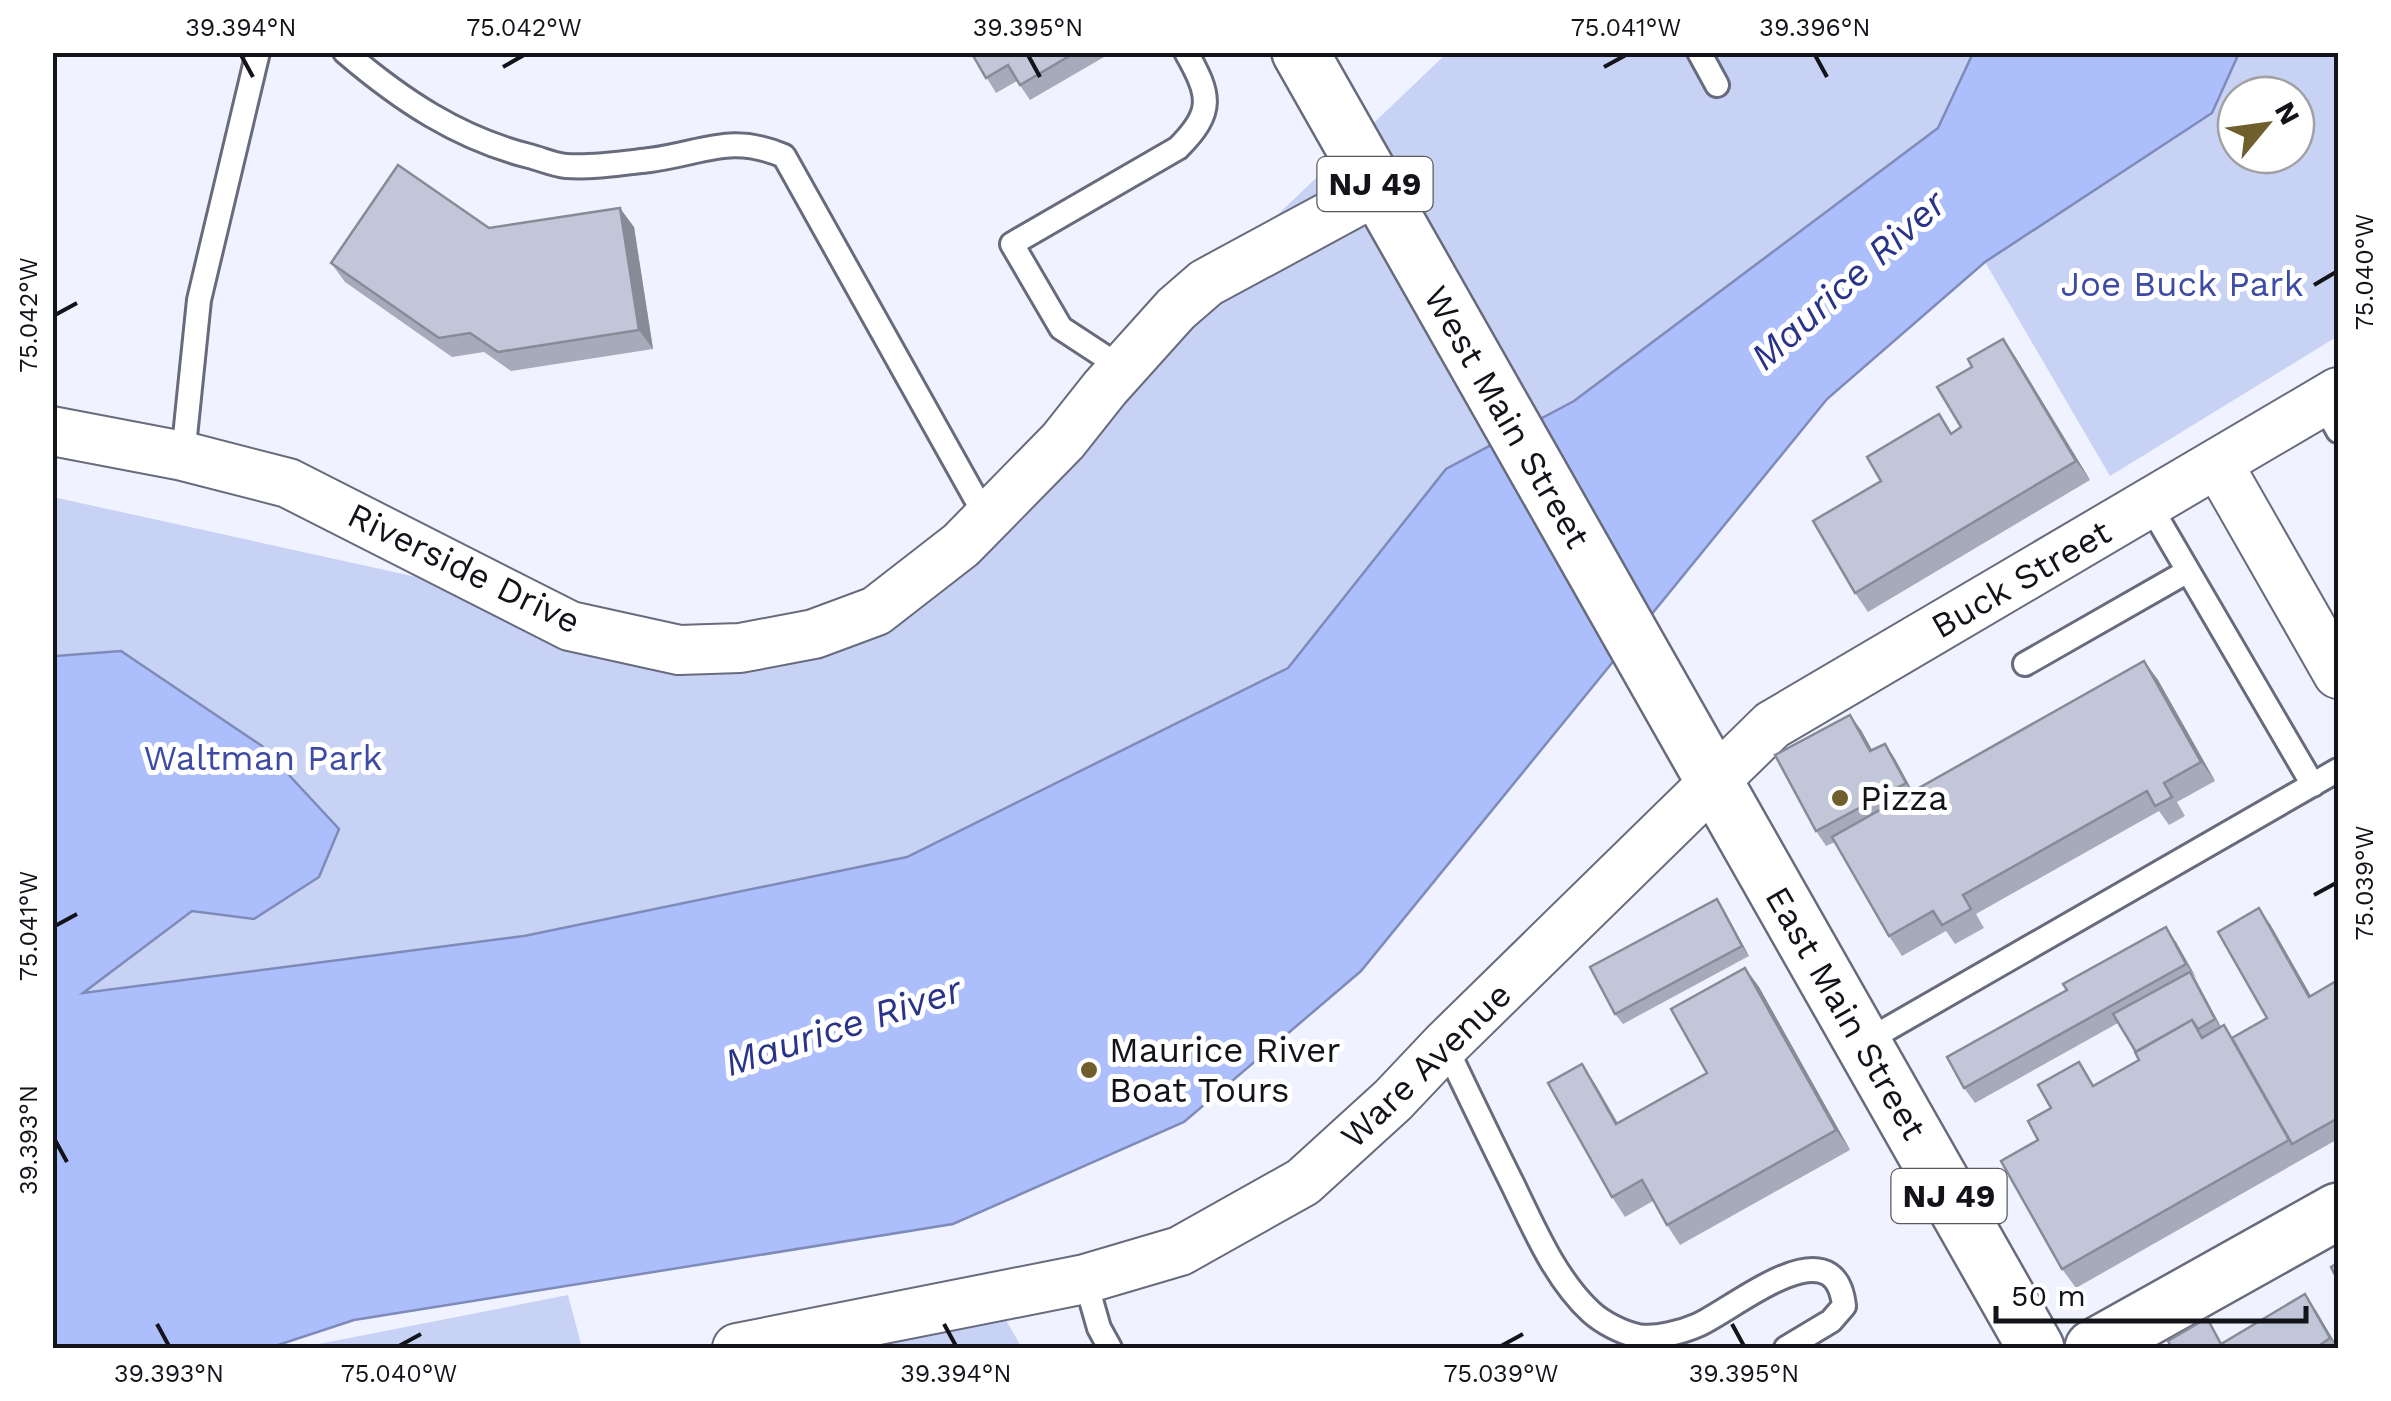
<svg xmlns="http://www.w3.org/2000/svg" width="2391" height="1401" font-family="'Work Sans',sans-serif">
  <rect width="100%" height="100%" fill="#f0f3ff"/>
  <path fill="#c8d2f5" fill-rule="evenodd" d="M 1447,53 L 1973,53 L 1938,128 L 1574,401 L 1288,668 L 907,857 L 524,936 L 81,993 L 53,990 L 53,497 L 740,648 L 867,632 L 1206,283 Z
    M 2239,53 L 2338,53 L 2338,336 L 2110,476 L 1985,262 L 2212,113 ZM 2236,95 L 2296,95 L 2296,155 L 2236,155 Z
    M 568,1295 L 582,1348 L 298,1348 Z
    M 995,1301 L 1022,1348 L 761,1348 Z"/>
  <path fill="#adbefd" stroke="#7e8bb9" stroke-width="2.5" d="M 1973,53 L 2239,53 L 2212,113 L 1985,262 L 1827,399 L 1361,971 L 1184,1122 L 953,1224 L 354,1320 L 269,1348 L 53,1348 L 52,650 L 56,656 L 121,651 L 262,746 L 339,829 L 319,877 L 254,919 L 192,911 L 83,993 L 524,936 L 907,857 L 1288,668 L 1446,469 L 1574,401 L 1938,128 Z"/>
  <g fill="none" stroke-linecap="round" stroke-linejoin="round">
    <defs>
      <path id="lane" d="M 345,52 C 401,100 458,138 529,156 C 541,159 554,165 566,166 C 592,168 624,163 650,160 C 704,153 730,133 784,156 L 986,517
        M 1699,52 L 1717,85
        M 1122,368 L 1061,328 L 1012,244 L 1178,148 C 1215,111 1210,95 1186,52
        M 2322,402 L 2338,431
        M 183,456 L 199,300 L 258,52
        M 2149,504 L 2313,785
        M 2025,664 L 2188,571
        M 1863,1043 L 2338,770
        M 1445,1045 C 1467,1091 1489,1137 1512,1183 C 1533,1226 1555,1279 1591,1312 C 1603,1323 1623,1333 1638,1336 C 1656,1339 1682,1332 1698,1325 C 1734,1309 1835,1222 1844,1306 L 1831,1321 L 1786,1348
        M 1085,1279 L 1099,1328 L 1110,1348"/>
      <path id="street" d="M 52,431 L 183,456 L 288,483 L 570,626 L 679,650 L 740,648 L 814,634 L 876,611 L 961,545 L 1063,441 L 1105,388 L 1176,309 L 1206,283 L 1378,190
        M 2218,464 L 2338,674
        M 737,1348 L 1085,1279 L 1180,1251 L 1303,1182 L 1393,1100 L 1445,1045 L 1772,725 L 2338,392"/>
      <path id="secondary" d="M 2093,1348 L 2338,1211"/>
      <path id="highway" d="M 1300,52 L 2036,1348"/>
    </defs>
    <use href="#lane" stroke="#676b7b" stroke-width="28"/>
    <use href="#street" stroke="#676b7b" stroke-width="52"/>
    <use href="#secondary" stroke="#676b7b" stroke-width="60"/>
    <use href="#highway" stroke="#676b7b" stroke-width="60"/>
    <use href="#lane" stroke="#fff" stroke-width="22"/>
    <use href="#street" stroke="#fff" stroke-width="48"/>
    <use href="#secondary" stroke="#fff" stroke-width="55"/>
    <use href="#highway" stroke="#fff" stroke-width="55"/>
  </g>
  <path fill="#a6aaba" d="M 971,52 L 1111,53 L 1030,100 L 1017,81 L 996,93 Z
    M 634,227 L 653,349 L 511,371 L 484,352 L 452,357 L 345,282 L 331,263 L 489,228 Z
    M 2003,339 L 2016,358 L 2090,480 L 1868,612 L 1855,593 L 1881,481 L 1961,427 L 1972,367 Z
    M 2144,661 L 2158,680 L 2215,781 L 2177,802 L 2185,816 L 2169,825 L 2159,811 L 1976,914 L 1984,928 L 1955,944 L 1946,931 L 1902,956 L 1889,936 L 1835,842 L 1826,846 L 1816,831 L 1861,730 L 1872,750 L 1885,744 L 1895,759 L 1913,792 Z
    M 1724,910 L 1749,956 L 1623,1024 L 1615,1014 Z
    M 2270,924 L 2311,996 L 2338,980 L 2338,1139 L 2076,1288 L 2062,1269 L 2038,1140 L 2095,1085 L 2139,1060 L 2135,1052 L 2118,1023 L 1975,1103 L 1964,1088 L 2176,942 L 2221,1027 L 2233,1038 L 2267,1018 Z
    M 1745,968 L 1759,987 L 1850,1150 L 1680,1245 L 1667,1225 L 1653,1201 L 1625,1217 L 1612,1197 L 1595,1084 L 1618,1123 L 1707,1073 Z
    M 2305,1294 L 2318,1314 L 2338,1348 L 2172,1348 L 2223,1343 Z"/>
  <path fill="#878b97" d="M 620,208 L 634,227 L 653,349 L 639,330 Z
    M 2003,339 L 2016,358 L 2090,480 L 2076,461 Z
    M 2144,661 L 2158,680 L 2215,781 L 2201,762 Z
    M 1850,715 L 1861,730 L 1881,766 L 1870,751 Z
    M 1885,744 L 1895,759 L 1916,798 L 1906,783 Z
    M 1717,899 L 1724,910 L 1749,956 L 1742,946 Z
    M 2259,908 L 2270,924 L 2320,1012 L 2309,997 Z
    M 2166,927 L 2176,942 L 2197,979 L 2186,964 Z
    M 1745,968 L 1759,987 L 1850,1150 L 1836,1130 Z
    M 2190,972 L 2197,983 L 2222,1029 L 2215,1019 Z
    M 1582,1064 L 1595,1084 L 1629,1144 L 1616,1124 Z
    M 2305,1294 L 2318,1314 L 2338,1348 L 2330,1338 Z"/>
  <path fill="#c1c6d8" stroke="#878b97" stroke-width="2.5" d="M 971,52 L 1076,52 L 1020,85 L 1008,65 L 986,78 Z
    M 398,165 L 489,228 L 620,208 L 639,330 L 498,352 L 470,333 L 439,338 L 331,263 Z
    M 2003,339 L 2076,461 L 1855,593 L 1813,521 L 1881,481 L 1867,457 L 1939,414 L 1951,434 L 1961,427 L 1937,387 L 1972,367 L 1968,359 Z
    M 2144,661 L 2201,762 L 2164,783 L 2172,797 L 2155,806 L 2147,791 L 1963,895 L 1971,909 L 1942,925 L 1933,911 L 1889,936 L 1832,837 Z
    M 1850,715 L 1870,751 L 1885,744 L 1906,783 L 1816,831 L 1775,755 Z
    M 1717,899 L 1742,946 L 1615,1014 L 1590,967 Z
    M 2259,908 L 2309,997 L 2338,980 L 2338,1118 L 2292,1144 L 2232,1038 L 2267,1018 L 2218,932 Z
    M 2166,927 L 2186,964 L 1964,1088 L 1947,1057 L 2067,990 L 2063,984 Z
    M 1745,968 L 1836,1130 L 1667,1225 L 1642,1180 L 1612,1197 L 1548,1083 L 1582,1064 L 1616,1124 L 1707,1073 L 1671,1009 Z
    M 2190,972 L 2215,1019 L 2198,1029 L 2192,1020 L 2136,1052 L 2113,1014 Z
    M 2192,1020 L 2202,1038 L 2224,1025 L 2289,1140 L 2062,1269 L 2001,1161 L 2038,1140 L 2028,1121 L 2051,1108 L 2038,1085 L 2079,1062 L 2093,1086 L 2139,1060 L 2135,1052 Z
    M 2338,1263 L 2338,1281 L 2331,1267 Z
    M 2305,1294 L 2330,1338 L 2320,1345 L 2322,1348 L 2172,1348 L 2168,1341 L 2207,1318 L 2221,1344 Z"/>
  <path fill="none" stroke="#12141a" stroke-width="4" d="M 241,55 L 253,77M 1028,55 L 1040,77M 1815,55 L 1827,77M 503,67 L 524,55M 1604,67 L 1626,55M 2314,285 L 2336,272M 55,315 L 77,303M 2314,895 L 2336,883M 55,926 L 77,914M 55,1140 L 67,1162M 157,1324 L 169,1346M 944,1324 L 956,1346M 1732,1324 L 1744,1346M 399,1346 L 421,1334M 1501,1346 L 1523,1334"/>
  <g fill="#6f5f2d" stroke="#fff" stroke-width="4">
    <circle cx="1840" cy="798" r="10"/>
    <circle cx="1089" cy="1070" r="10"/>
  </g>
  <g text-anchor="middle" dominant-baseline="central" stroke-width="10" stroke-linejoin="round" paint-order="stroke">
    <g fill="#fff" stroke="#595a5f" stroke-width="2.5">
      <rect x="1317.5" y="157" width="115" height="54" rx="8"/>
      <rect x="1891.5" y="1169" width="115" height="54" rx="8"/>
    </g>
    <g font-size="32" font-weight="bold" fill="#12141a">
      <text x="1375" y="184">NJ 49</text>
      <text x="1949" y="1196">NJ 49</text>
    </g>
    <g font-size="35" fill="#3d4ba4" stroke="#fff">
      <text x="2182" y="284">Joe Buck Park</text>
      <text x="263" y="758">Waltman Park</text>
    </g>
    <g font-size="35" fill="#12141a" stroke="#fff">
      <text transform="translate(1507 417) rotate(60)">West Main Street</text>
      <text transform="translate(464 568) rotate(26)">Riverside Drive</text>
      <text transform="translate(2021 579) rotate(-30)">Buck Street</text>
      <text transform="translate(1846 1013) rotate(60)">East Main Street</text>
      <text transform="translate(1426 1065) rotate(-44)">Ware Avenue</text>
    </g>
    <g font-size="35" fill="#12141a" stroke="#fff" text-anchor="start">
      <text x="1860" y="798">Pizza</text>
      <text x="1109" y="1050">Maurice River<tspan x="1109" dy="40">Boat Tours</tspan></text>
    </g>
    <g font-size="38" font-style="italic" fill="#2a338a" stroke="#fff">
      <text transform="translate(1848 280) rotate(-42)">Maurice River</text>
      <text transform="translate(843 1026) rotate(-18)">Maurice River</text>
    </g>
  </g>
  <rect width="2391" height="1401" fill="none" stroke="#ffffff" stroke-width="110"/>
  <g transform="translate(2266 125) rotate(61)"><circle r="48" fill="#ffffff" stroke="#a0a1a3" stroke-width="2.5"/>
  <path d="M0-8L18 38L0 25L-18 38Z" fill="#6f5f2d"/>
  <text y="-15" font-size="28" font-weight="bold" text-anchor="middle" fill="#12141a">N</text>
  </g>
  <path d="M1996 1306v15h310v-15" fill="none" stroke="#12141a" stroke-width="5"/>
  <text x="2011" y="1306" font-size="30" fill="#12141a" stroke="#ffffff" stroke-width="8" paint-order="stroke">50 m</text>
  <rect x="55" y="55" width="2281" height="1291" fill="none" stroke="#12141a" stroke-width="4"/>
  <g font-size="25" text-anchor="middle" fill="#12141a">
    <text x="241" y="36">39.394°N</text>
    <text x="524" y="36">75.042°W</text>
    <text x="1028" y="36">39.395°N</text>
    <text x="1626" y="36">75.041°W</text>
    <text x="1815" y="36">39.396°N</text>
    <text transform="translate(2364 272) rotate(-90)" y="9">75.040°W</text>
    <text transform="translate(28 315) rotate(-90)" y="9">75.042°W</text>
    <text transform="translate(2364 883) rotate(-90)" y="9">75.039°W</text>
    <text transform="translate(28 926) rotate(-90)" y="9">75.041°W</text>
    <text transform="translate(28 1140) rotate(-90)" y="9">39.393°N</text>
    <text x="169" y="1382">39.393°N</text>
    <text x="399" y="1382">75.040°W</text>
    <text x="956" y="1382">39.394°N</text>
    <text x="1501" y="1382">75.039°W</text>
    <text x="1744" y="1382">39.395°N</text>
  </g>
</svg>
